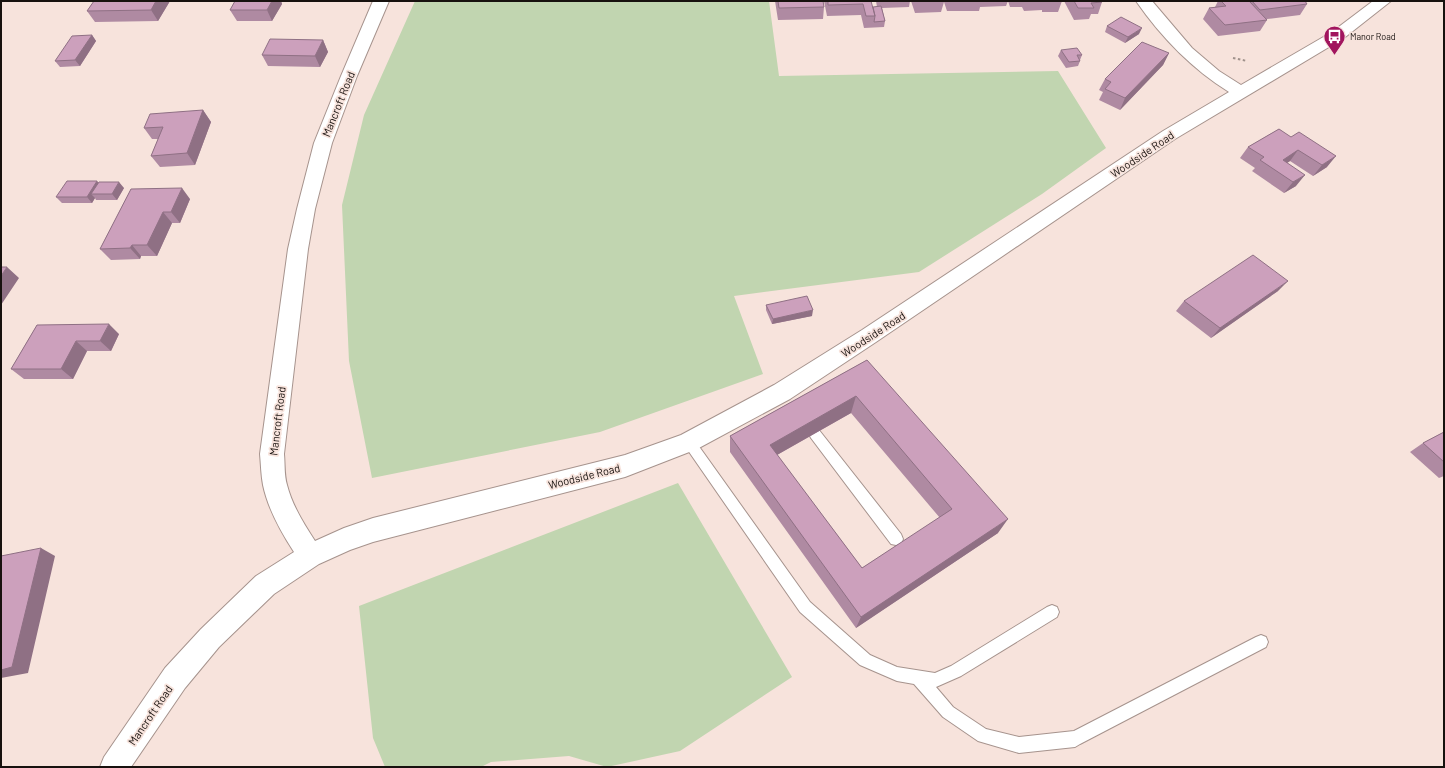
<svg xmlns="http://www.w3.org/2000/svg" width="1445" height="768" font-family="Barlow,sans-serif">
  <rect width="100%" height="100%" fill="#f7e3dc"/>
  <path fill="#c1d5b0" d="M 415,1 L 769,1 L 779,76 L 1058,71 L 1106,148 L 1042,194 L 919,272 L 734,296 L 763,374 L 600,432 L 372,478 L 349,361 L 342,205 L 364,115 Z
    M 678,483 L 792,677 L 680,751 L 607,767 L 569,756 L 491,762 L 481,767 L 385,767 L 373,738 L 359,606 Z"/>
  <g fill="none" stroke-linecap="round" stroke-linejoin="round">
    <defs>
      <path id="lane" d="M 815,429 L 819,430 L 901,534 L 903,539 L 901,544 L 896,545 L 891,544 L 811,438 L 809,434 L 811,430 Z
        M 689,436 L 693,438 L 810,602 L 870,655 L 897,667 L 935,673 L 951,666 L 1047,607 L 1052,605 L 1057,607 L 1059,612 L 1057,617 L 961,676 L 936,687 L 953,707 L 986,729 L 1019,737 L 1074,731 L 1256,637 L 1261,635 L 1266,637 L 1268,642 L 1266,647 L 1080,744 L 1075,747 L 1019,753 L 978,741 L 943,717 L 914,684 L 897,681 L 860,665 L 800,612 L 685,446 L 683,442 L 685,438 Z"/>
      <path id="secondary" d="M 373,1 L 389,1 L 357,76 L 332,143 L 315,209 L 308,249 L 284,454 C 285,464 284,475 287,485 C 292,505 304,524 315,541 L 344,528 L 373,518 L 625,455 L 681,435 L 774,385 L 862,330 L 1163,131 L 1229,92 C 1192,69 1161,37 1136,1 L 1152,1 L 1192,48 L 1219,71 L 1241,85 L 1332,32 L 1373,1 L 1391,1 L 1344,38 L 1175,139 L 876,342 L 790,399 L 697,449 L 625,477 L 373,542 L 350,550 L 319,564 L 274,594 L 219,647 L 185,688 L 131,767 L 100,767 L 104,757 L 165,668 L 201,629 L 256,576 L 294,552 C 281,532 268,509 263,485 C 261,475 261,464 260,454 L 288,249 L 297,209 L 314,143 L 341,76 Z"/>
    </defs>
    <use href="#lane" stroke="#a6938d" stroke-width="2"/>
    <use href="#secondary" stroke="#a6938d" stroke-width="2"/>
    <path stroke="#9f918b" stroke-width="2" stroke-dasharray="2.5 2.5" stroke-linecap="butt" d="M 1233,58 L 1247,61"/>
    <use href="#lane" fill="#fff" fill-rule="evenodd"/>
    <use href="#secondary" fill="#fff" fill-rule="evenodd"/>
  </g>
  <path fill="#af8aa2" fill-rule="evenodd" d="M 94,1 L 170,1 L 158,21 L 95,22 L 87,11 Z
    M 235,1 L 281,1 L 282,4 L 272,21 L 237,21 L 230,10 Z
    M 775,1 L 823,1 L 824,7 L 823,19 L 778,20 Z
    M 824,1 L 862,1 L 873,7 L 877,7 L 876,1 L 910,1 L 909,7 L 882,8 L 885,21 L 884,27 L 864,28 L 861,15 L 827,16 Z
    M 911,1 L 1102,1 L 1102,2 L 1098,14 L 1091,14 L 1089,19 L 1074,20 L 1064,1 L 1062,1 L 1058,12 L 1042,12 L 1042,10 L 1024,11 L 1022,7 L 1010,7 L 1008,1 L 1006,6 L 980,7 L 979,11 L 947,11 L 944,2 L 941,12 L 915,13 Z
    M 1218,1 L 1305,1 L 1307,4 L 1300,15 L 1267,19 L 1267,20 L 1260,31 L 1218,36 L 1203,19 L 1209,8 L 1215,7 Z
    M 1107,26 L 1139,34 L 1125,43 L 1105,32 Z
    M 92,35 L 96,41 L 80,66 L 60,67 L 55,61 Z
    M 323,40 L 328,52 L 320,67 L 268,66 L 262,55 Z
    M 1061,50 L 1082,55 L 1080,60 L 1080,61 L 1078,66 L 1066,68 L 1058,56 Z
    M 1169,53 L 1163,65 L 1120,110 L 1099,100 L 1103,92 L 1099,90 L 1105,79 Z
    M 203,110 L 211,122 L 195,165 L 160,167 L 151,156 L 158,139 L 152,139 L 144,128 Z
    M 1279,129 L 1327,167 L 1313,176 L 1290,161 L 1287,163 L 1296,186 L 1284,193 L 1252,171 L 1255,168 L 1240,158 L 1248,147 Z
    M 97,181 L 98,183 L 124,188 L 117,200 L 96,200 L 95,198 L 92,203 L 62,203 L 56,197 Z
    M 131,189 L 190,199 L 180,223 L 172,223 L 157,256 L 141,256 L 140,259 L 111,260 L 100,249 Z
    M 1278,291 L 1211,338 L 1176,311 L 1184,301 Z
    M 766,305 L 812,316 L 772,324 L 766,310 Z
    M 37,325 L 119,334 L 111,351 L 87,351 L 73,379 L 24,379 L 11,369 Z
    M 867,360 L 998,533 L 856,628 L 730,452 L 730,436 ZM 851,413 L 940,518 L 862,568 L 777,455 Z
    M 1444,432 L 1444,476 L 1439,478 L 1410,452 L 1423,443 Z"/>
  <path fill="#8f7084" d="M 156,1 L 170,1 L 158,21 L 151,10 Z
    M 272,1 L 281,1 L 282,4 L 272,21 L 267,10 Z
    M 1142,28 L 1139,34 L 1125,43 L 1128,37 Z
    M 92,35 L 96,41 L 80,66 L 75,60 Z
    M 323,40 L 328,52 L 320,67 L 315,56 Z
    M 1169,53 L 1163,65 L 1120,110 L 1125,98 Z
    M 203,110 L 211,122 L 195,165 L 187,153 Z
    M 1298,150 L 1290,161 L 1276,170 L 1283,160 Z
    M 1336,156 L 1327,167 L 1313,176 L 1322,165 Z
    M 1305,175 L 1296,186 L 1284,193 L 1293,182 Z
    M 97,181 L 102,187 L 91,194 L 95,198 L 92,203 L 87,197 Z
    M 119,182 L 124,188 L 117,200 L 112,194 Z
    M 182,188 L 190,199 L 180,223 L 171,212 Z
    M 163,212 L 172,223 L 157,256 L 147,245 Z
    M 132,245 L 141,256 L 140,259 L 130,248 Z
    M 7,267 L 19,278 L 1,305 L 1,276 Z
    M 1288,281 L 1278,291 L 1211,338 L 1220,328 Z
    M 813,310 L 812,316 L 772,324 L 773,319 Z
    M 109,324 L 119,334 L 111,351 L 100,341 Z
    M 76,341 L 87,351 L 73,379 L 61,369 Z
    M 856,396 L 851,413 L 768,460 L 770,445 Z
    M 1008,519 L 998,533 L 856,628 L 861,617 Z
    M 41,548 L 55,556 L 28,673 L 1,678 L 1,670 Z"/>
  <path fill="#cca0bc" stroke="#8f7084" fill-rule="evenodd" d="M 94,1 L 156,1 L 151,10 L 87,11 Z
    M 235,1 L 272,1 L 267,10 L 230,10 Z
    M 778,1 L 823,1 L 824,7 L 779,8 Z
    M 828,1 L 871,1 L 875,16 L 866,16 L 863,4 L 828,5 Z
    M 1074,1 L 1102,1 L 1102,2 L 1091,3 L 1094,8 L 1078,8 Z
    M 1221,1 L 1249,1 L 1267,20 L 1225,25 L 1209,8 L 1226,6 Z
    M 1252,1 L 1305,1 L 1307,4 L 1260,10 Z
    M 881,6 L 885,21 L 874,22 L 875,16 L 873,7 Z
    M 1121,17 L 1142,28 L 1128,37 L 1107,26 Z
    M 92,35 L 75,60 L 55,61 L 72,36 Z
    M 270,39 L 323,40 L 315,56 L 262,55 Z
    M 1142,42 L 1169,53 L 1125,98 L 1105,89 L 1111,82 L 1105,79 Z
    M 1077,48 L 1082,55 L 1077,55 L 1080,61 L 1069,62 L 1061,50 Z
    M 203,110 L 187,153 L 151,156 L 163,127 L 144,128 L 150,114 Z
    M 1279,129 L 1291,137 L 1299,132 L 1336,156 L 1322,165 L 1298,150 L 1283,160 L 1305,175 L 1293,182 L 1260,160 L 1264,157 L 1248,147 Z
    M 67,181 L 97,181 L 87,197 L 56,197 Z
    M 99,182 L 119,182 L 112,194 L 91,194 Z
    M 182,188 L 171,212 L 163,212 L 147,245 L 132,245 L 130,248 L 100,249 L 131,189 Z
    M 1253,255 L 1288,281 L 1220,328 L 1184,301 Z
    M 1,267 L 7,267 L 1,276 Z
    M 807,296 L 813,310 L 773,319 L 766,305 Z
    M 109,324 L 100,341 L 76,341 L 61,369 L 11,369 L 37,325 Z
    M 867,360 L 1008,519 L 861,617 L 730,436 ZM 856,396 L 952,509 L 862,568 L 770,445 Z
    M 1444,432 L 1444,462 L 1423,443 Z
    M 41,548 L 12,667 L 1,670 L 1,556 Z"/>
  <defs>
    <symbol id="bus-pin" viewBox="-11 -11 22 30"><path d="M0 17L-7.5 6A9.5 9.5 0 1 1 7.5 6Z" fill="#a1155e" stroke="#f7e3dc"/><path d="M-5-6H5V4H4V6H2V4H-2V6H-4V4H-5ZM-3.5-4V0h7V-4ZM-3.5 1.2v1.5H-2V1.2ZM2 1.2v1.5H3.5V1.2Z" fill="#fff"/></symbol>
  </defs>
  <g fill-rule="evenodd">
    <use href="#bus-pin" x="1322" y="24" width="25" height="34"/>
  </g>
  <g text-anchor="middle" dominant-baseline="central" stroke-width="3.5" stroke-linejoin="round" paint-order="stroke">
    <g font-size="9" fill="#17110e" stroke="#f7e3dc" text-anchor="start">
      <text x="1350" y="36">Manor Road</text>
    </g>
    <g font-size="11" fill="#17110e" stroke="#f7e3dc">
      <text transform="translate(338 104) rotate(-68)">Mancroft Road</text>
      <text transform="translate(1142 154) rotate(-34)">Woodside Road</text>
      <text transform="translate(873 334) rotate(-33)">Woodside Road</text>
      <text transform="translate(277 421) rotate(-83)">Mancroft Road</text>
      <text transform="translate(584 476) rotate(-14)">Woodside Road</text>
      <text transform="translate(150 715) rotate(-56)">Mancroft Road</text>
    </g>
  </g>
  <rect width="1445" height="768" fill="none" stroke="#17110e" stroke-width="4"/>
</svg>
